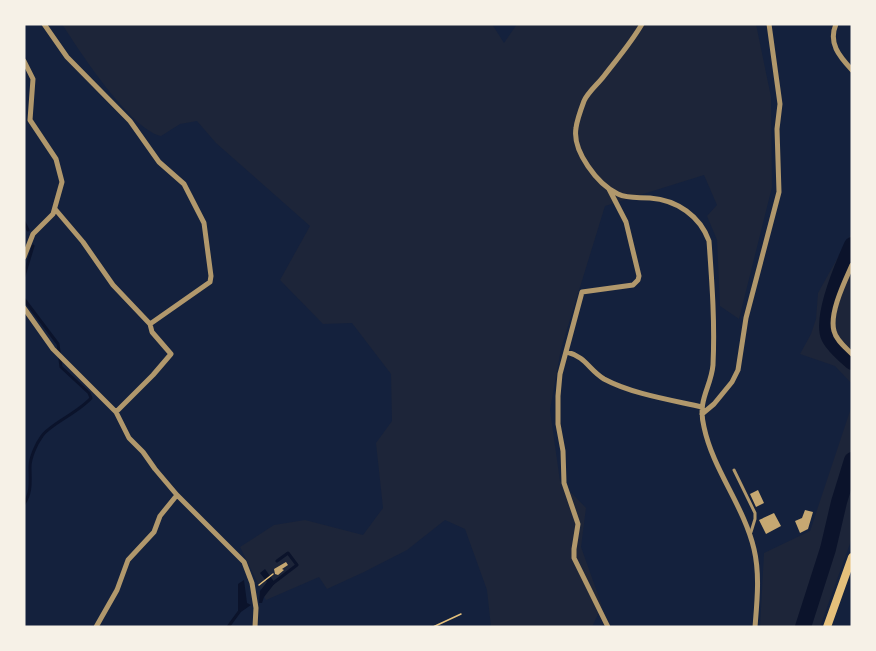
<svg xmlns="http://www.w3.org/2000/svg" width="876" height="651" font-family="Cabin,sans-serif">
  <rect width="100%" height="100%" fill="#14213d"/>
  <path fill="#1d2539" d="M 62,24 L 492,24 L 504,43 L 517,24 L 756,24 L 771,97 L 772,187 L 739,319 L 720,306 L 717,240 L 707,216 L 717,205 L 704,175 L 605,206 L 561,349 L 550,410 L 560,481 L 586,508 L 581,547 L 602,606 L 592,627 L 491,627 L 487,590 L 465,529 L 445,520 L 407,550 L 364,572 L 327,589 L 319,577 L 266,600 L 240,547 L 274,525 L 305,520 L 363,535 L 383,508 L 376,443 L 392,421 L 391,374 L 352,323 L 323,324 L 280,280 L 310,226 L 216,143 L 197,121 L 180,124 L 161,136 C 130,129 80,52 62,24 Z
    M 852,232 L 852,384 L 835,366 L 800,354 L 811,334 L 816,319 L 818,293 Z
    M 852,405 L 852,538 L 820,627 L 760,627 L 764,553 L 810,531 Z"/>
  <path fill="#0b132b" d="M 265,569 L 275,583 L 264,597 L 262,603 L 259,603 L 260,591 L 267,582 L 260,573 Z
    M 244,580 L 247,603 L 251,605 L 238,614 L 238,584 Z"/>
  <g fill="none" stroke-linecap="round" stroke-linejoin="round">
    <path stroke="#0b132b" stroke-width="3" d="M 24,222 L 28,230
      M 24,276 L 33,246
      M 24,299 L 58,344 L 61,367 L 89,393 L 91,398 C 78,413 50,424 42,436 C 36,444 30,458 30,467 C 30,481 32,492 24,504
      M 272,584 L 297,565 L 288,553 L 277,561
      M 228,627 L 239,612"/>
    <path stroke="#0b132b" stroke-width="16" d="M 852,245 C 843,265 820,318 829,337 C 833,346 844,355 852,362
      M 803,627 L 828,549 L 839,502 L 852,460"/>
  </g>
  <path fill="#c6a872" d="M 758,490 L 764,503 L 756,507 L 750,494 Z
    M 805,510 L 813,512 L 808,529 L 800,533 L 795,521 L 802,518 Z
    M 774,513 L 781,526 L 766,534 L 759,520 Z
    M 286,562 L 288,565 L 282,569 L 284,570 L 278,575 L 275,574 L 274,569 Z"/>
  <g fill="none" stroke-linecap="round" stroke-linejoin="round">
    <path stroke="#e5c07b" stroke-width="1.5" d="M 259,585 L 273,574
      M 433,627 L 461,614"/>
    <path stroke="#b1986c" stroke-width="3" d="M 734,470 L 755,513 L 755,519 L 751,532"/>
    <path stroke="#b1986c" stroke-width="5" d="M 44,24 L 67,57 L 130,121 L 159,162 L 184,184 L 204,223 L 211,276 L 210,282 L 150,324
      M 642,24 C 631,43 617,59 604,76 C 598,84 588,92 584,101 C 581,109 577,120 576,128 C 572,151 598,185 618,194 C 628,199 639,197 650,198 C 677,200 700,216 709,241 C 712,283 715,323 713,365 C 711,388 697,399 704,427 C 713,470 744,506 754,549 C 760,574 757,602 755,627
      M 836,24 C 828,43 839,56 852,70
      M 24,61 L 33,79 L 30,120 L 56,159 L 62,182 L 53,214 L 33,234 L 24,257
      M 55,209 L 83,242 L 113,285 L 150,324 L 152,332 L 171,354 L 153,375 L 116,412
      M 852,265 C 845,281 829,313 834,331 C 836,340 845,347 852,354
      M 24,308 L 53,349 L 116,412 L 129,438 L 143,452 L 155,469 L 177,495 L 244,562 L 252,583 L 256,608 L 255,627
      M 567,352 C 586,357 589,370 604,379 C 632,394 671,400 702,407
      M 702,414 L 714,404 L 732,382 L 738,370 L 746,318 L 779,192 L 777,129 L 780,104 L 769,24
      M 96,627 L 117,590 L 128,560 L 154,532 L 160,516 L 177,495
      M 608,627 L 574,558 L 574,549 L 578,524 L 564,483 L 563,451 L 558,424 L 558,396 L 560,374 L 582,292 L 633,285 L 638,280 L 639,276 L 626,222 L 609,189"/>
    <path stroke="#e5c07b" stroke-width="8" d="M 827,627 L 852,557"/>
  </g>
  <rect width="876" height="651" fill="none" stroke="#f6f1e7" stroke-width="51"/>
</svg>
